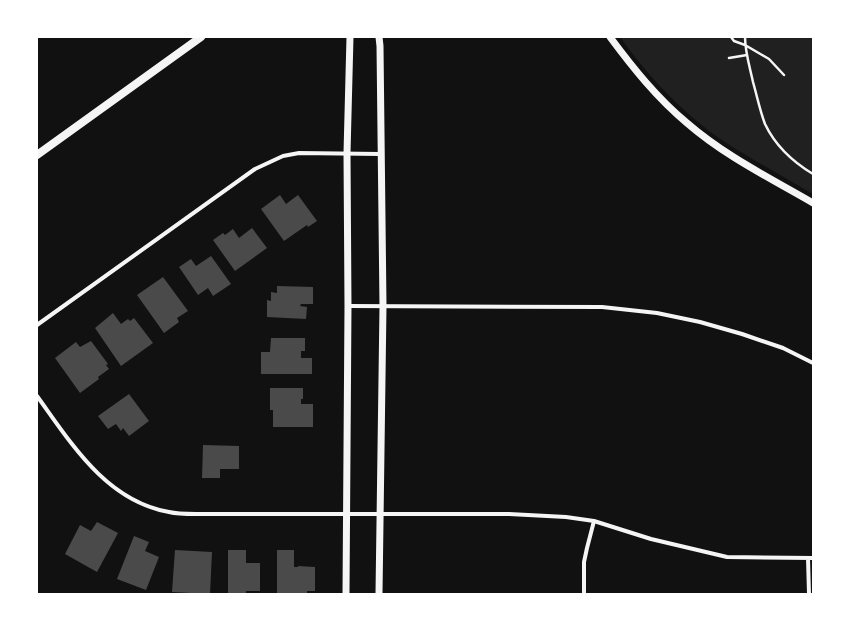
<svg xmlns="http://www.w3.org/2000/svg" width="850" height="631" font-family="'Fira Sans',sans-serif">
  <rect width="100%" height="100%" fill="#111"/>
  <path fill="#202020" d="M 620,37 L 813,37 L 813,194 C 786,178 758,163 731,146 C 687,118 650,79 620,37 Z"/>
  <path fill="#4a4a4a" d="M 280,195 L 286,204 L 298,195 L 317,221 L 308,227 L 307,225 L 284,241 L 261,209 Z
    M 252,228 L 267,248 L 235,271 L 213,240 L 223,233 L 225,235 L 233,229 L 239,238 Z
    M 211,256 L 231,284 L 213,296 L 208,288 L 198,295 L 179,267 L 191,259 L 196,266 Z
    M 163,277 L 188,311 L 177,318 L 179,322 L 164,333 L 137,295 Z
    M 277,286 L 313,287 L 313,304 L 301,304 L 300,306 L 307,307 L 306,319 L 267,317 L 267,300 L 271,301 L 271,292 L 277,293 Z
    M 113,313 L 121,324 L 128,319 L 130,321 L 134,318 L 153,343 L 121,366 L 95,328 Z
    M 271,338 L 305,338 L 305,351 L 301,351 L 301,358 L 312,358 L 312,374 L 261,374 L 261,352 L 270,352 Z
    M 91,341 L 108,364 L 106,365 L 109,369 L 98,377 L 99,379 L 80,393 L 55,358 L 76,342 L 80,347 Z
    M 270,388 L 303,388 L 303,399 L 301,399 L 301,404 L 313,404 L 313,427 L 273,427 L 273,410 L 270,410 Z
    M 129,394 L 149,421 L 129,436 L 123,428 L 121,431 L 116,424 L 108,429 L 98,416 Z
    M 203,445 L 239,446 L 239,469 L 220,469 L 220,478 L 202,478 Z
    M 97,522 L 118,533 L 97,572 L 65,554 L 80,525 L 91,531 Z
    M 134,536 L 149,542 L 145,551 L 159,557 L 146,590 L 117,579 Z
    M 175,550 L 212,552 L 210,594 L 172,592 Z
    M 228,550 L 246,550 L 246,563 L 260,563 L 260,591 L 246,591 L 246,594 L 228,594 Z
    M 277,550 L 294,550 L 294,567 L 298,567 L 298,566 L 315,567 L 315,591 L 307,591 L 307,594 L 277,594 Z"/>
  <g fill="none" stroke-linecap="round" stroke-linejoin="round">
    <path stroke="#f5f5f5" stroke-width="2.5" d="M 731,37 L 734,41 L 745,45 L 769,59 L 784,75
      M 745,37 C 745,52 750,68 753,82 C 757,96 760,111 765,124 C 775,145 793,162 813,174
      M 729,58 L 747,55"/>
    <path stroke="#f5f5f5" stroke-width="4" d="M 348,306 L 602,307 L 657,313 L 700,322 L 742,334 L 783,348 L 813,363
      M 37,325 L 255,169 L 283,156 L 299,153 L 380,154
      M 37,396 C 71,443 106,501 169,512 C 177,514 187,514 196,514 L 509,514 L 566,517 L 594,521 L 651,539 L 727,557 L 813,558
      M 808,558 L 809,594
      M 584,594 L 584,562 L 587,548 L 594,521"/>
    <path stroke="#f5f5f5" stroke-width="7" d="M 379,37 L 380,46 L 383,306 L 379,594
      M 610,37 C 633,68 657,98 687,123 C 725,156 770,178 813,203
      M 346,594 L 348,306 L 347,153 L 350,37"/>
    <path stroke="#f5f5f5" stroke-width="8" d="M 37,155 L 201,37"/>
  </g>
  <rect width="850" height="631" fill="none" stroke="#ffffff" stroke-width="76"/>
</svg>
